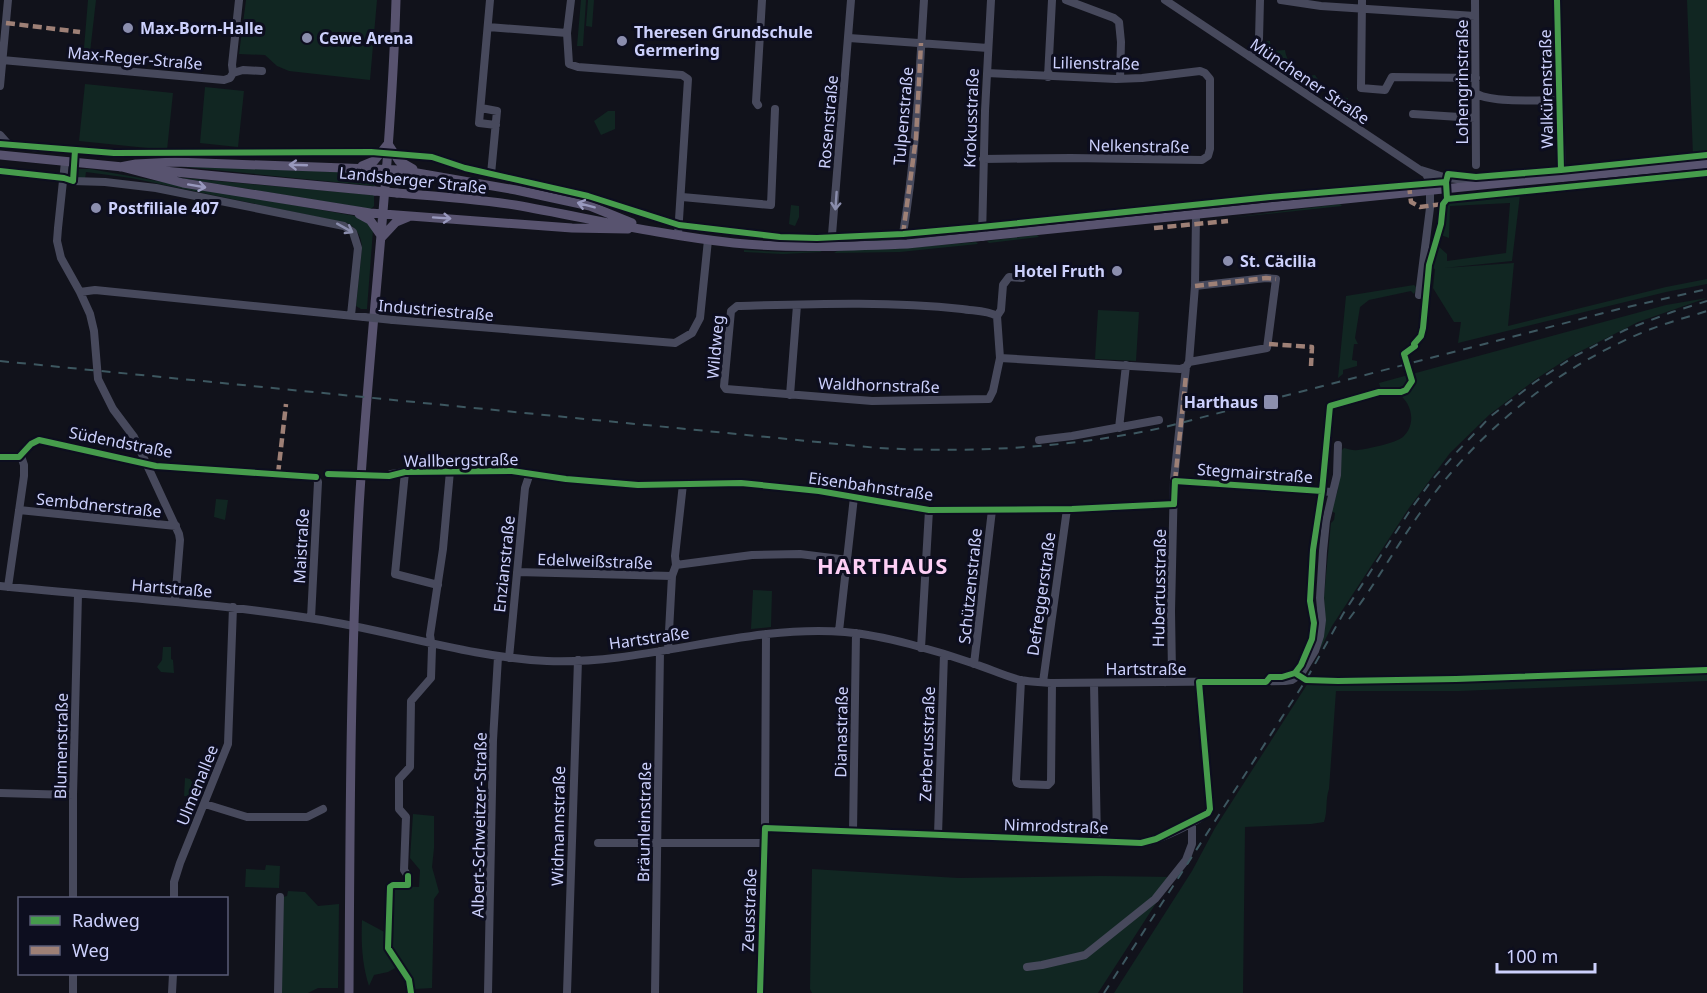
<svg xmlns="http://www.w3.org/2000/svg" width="1707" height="993" font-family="'Noto Sans',sans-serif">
  <rect width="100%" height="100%" fill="#11121b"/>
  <path fill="#112622" d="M 88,0 L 96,0 L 89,61 L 83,60 Z
    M 246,0 L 377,0 L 370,80 L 289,71 L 277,66 L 265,55 L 239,54 Z
    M 581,0 L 586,0 L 583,46 L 577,46 Z
    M 588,0 L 594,0 L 592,27 L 586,26 Z
    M 1687,0 L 1707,0 L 1707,152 L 1693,156 Z
    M 1263,41 L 1270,41 L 1271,51 L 1285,50 C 1287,65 1300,78 1315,75 L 1319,81 L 1313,91 L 1264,58 Z
    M 85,84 L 173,93 L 167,150 L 79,141 Z
    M 205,87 L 244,91 L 238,147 L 200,143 Z
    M 1332,96 L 1348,98 L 1346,113 L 1321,98 L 1322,97 Z
    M 608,111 L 615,111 L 615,129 L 601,135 L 594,121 Z
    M 175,166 L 375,173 L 377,174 L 375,186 Z
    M 1707,168 L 1707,172 L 1450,197 L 1450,195 L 1598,181 Z
    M 77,169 L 90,169 L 361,217 L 366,219 L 373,230 L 367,309 L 361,309 L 356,306 L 362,247 C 361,236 357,228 347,223 L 131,178 L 86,172 L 85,179 L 75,179 Z
    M 174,177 L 374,195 L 374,206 L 371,209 Z
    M 1520,195 L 1512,261 L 1444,268 L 1514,263 L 1508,326 L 1666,287 L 1707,279 L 1707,284 L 1666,292 L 1458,343 L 1461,322 L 1454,322 L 1433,288 L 1435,269 L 1432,268 L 1431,263 L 1437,245 L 1447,254 L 1447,261 L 1506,253 L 1510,203 L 1450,206 L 1449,238 L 1441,235 L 1446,205 L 1452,201 Z
    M 1340,204 L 1342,206 L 1229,218 Z
    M 791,205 L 799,206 L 799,217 L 795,226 L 789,224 Z
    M 975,231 L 973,233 L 883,241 L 840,241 Z
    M 730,234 L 821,241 L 780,241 L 730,236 Z
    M 1037,235 L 1039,237 L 989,243 L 987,241 Z
    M 976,242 L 978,244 L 900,252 L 834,253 L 839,250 L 905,248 Z
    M 744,250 L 783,252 L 820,251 L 822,252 L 783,254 L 744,252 Z
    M 1414,285 L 1417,288 L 1414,294 L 1411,291 L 1369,300 L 1360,307 L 1355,338 L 1358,344 L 1354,344 L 1352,360 L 1357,361 L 1357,366 L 1343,370 L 1343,374 L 1338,378 L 1346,296 Z
    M 1707,298 L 1638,322 L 1573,355 L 1536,379 L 1489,415 L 1450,453 L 1409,508 L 1332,626 L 1320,650 L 1325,621 L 1324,596 L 1331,523 L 1334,520 L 1335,513 L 1331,511 L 1338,490 L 1339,453 L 1344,448 C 1349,449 1353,451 1358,450 C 1367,449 1396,443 1403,437 C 1417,424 1412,402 1397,393 L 1397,390 L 1381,389 L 1379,383 L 1666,305 Z
    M 1098,310 L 1139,312 L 1136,361 L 1095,359 Z
    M 216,499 L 228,500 L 225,520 L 214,517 Z
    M 753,590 L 772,591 L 771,627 L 751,629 Z
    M 163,647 L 171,647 L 171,659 L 173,660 L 174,673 L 161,672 L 157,667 L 162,660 Z
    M 1707,672 L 1707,681 L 1459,691 L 1336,691 L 1329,789 C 1325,801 1328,810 1324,822 L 1311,824 L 1245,827 L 1243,993 L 1114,993 L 1192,871 L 1215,828 L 1308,683 L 1458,683 L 1500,679 Z
    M 185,778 L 190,779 L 196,788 L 197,797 L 184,796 Z
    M 413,814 L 434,816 L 434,848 L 432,867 L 439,892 L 434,899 L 432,988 L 415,989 L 403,966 L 397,967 L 388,972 L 374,975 L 369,986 C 362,964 361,943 362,920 L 390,935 L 391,889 L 394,886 L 419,887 L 420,870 L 410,858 Z
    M 266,865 L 280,866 L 279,888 L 245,887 L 246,869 L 265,870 Z
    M 812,869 L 958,878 L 1101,876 L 1173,877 L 1098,993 L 812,993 L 810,989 Z
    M 288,891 L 305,892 L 318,906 L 339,904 L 338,988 L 318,988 L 308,993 L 281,993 L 283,897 L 287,896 Z"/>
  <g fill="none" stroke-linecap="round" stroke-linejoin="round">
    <path stroke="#47495c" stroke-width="8" d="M 490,0 L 479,123 L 496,125
      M 571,0 L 567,33 L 569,64 L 578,67 L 682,75 L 688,79 L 678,235
      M 1066,0 L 1114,18 L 1119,22 L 1121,42 L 1120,79
      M 1165,0 L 1426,174 L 1430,182 L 1430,208 L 1419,295
      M 1281,0 L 1321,6 L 1475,16
      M 1362,0 L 1361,88 L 1385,90 L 1392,77 L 1476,78
      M 1475,0 L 1476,165
      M 1557,0 L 1562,178
      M 488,27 L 567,33
      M 849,38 L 988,48
      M 1250,57 L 1259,39 L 1260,0
      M 2,60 L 224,80 L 230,78 L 233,73 L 243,70 L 262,71
      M 233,73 L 232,65 L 239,0
      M 1048,77 L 1052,0
      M 0,86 L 8,0
      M 1477,94 C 1493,103 1540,100 1560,100
      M 758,105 L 756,102 L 762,0
      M 481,108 L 497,111 L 491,174
      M 1413,114 L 1475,118
      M 0,135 L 8,144 L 40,148
      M 983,159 L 1071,158 L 1202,160 L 1208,156 L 1210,149 L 1210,79 L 1205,73 L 1200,71 L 1142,78 L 1116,79 L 987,73
      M 65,162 L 58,228 L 57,241 L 61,258 L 80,292 L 90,314 L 94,331 L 98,379 L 113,409 L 134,437 L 179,534 L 180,540 L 175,602
      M 1421,170 L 1447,178 L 1485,182
      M 0,171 L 64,178 L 73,181 L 105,182 L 156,188 L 344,226 L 353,232 L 358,248 L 351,315
      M 682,197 L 771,205 L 775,109
      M 903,234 C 916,156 919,79 924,0
      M 982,237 L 985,111 L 991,0
      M 831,247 L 851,0
      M 80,292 L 95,290 L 364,317
      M 997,316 C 987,310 973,311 962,309 C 888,301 812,304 737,306 L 731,311 L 724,386 L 726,389 L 872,401 L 989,399 L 993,391 L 1000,358 L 997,316 L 1001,310 L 1003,285 L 1009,277 L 1022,278
      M 393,320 L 675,343 L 692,333 L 700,318 L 708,240
      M 1000,358 L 1180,369 L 1186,367
      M 1189,362 L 1267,348 L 1276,279 L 1266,278 L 1195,286
      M 790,395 L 797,305
      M 1119,428 L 1126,365
      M 1039,440 L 1072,436 L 1159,420
      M 0,457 L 19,457 L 31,444 L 39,440 L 156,466 L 316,477 L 318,482 L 311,618
      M 405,472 L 395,574 L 438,585
      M 391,474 L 405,472 L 512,471 L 566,479 L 638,485 L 741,483 L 819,491 L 929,510 L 1072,509 L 1174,504
      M 1175,481 L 1332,492
      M 19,510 L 176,526
      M 676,565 L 752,555 L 800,554 L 848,560
      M 517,572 L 672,576
      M 0,586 C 105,597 210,602 315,619 C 393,631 468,657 547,661 C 647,665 744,624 845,632 C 883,635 938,651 975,664 C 990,669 1005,676 1020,680 C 1031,682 1042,682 1052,683 L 1285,681 L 1292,680 L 1301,674 L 1315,651 L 1320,636 L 1322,620 L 1320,598 L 1323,551 L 1326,521 L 1337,475 L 1338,445
      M 8,587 L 24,476 L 24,465 L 21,456
      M 839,631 L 854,497
      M 921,648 L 929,510
      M 668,650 L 672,576 L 676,565 L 675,556 L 683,484
      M 509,658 L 525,488 L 530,473
      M 974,664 L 992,510
      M 1021,680 L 1016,780 L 1017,783 L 1020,784 L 1048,785 L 1051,782 L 1052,683
      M 1043,682 L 1067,509
      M 1165,682 L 1172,673 L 1171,611 L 1174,479 L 1186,367 L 1189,362 L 1195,286 L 1196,215
      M 1094,683 L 1097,841
      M 0,793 L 73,795
      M 205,804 L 247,817 L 307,817 L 323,809
      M 765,828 L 1141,843 C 1155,842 1202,821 1210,809 L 1199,682
      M 853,832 L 856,633
      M 938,835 L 944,654
      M 598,843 L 764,843
      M 408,876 L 404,870 L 406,817 L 399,809 L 399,779 L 410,767 L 411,701 L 431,678 L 432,648 L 430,635 L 443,549 L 450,471
      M 73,898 L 73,795 L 78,594
      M 174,898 L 174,882 L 180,863 L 228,744 L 233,607
      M 1027,967 L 1042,965 L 1085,955 L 1155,899 L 1186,860 L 1192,844 L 1192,822
      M 73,993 L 73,974
      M 172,993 L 173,974
      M 278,993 L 280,897
      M 488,993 L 493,740 L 498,657
      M 567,993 L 578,660
      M 655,993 L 660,651
      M 760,993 L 765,828 L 766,634"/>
    <path stroke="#58536f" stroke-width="9" d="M 388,144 L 399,161 L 413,169
      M 0,155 L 123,167
      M 362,166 L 374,161 L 387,145
      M 120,167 L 136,164 L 175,162 L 400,170 L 516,190 L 590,206 L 632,223
      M 122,167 L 183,183 L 370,213 L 572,228 L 628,229
      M 143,169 L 375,191
      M 397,193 C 436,196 476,199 515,205 C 588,218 660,235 734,243 C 792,249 849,246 907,244 L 1492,184 L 1707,164
      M 359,214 L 370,220 L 382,237
      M 382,237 L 396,222 L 408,217
      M 349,993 C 350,831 350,670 359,508 C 369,339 391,170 396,0"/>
    <path stroke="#3d5760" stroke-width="2" stroke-dasharray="9 8" stroke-linecap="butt" d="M 0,361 L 878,448 C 974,453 1067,448 1161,428 L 1623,308 L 1707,289
      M 1349,619 C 1375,585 1395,548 1420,513 C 1477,431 1558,366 1651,329 C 1669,322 1688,317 1707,311
      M 1104,993 L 1306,680 L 1343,614 L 1411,509 L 1432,480 L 1454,455 L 1491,416 L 1535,382 L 1575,356 L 1625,330 L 1672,312 L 1707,301"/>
    <path stroke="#47495c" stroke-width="8" d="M 364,317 L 393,320"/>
    <path stroke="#58536f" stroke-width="9" d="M 375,191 L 397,193"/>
    <path stroke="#9e8076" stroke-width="4.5" stroke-dasharray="9 4.5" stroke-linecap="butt" d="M 6,23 L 80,32
      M 1409,185 L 1411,202 L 1420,207 L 1443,204
      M 1154,228 L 1228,221
      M 903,234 L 916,138 L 921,43
      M 1195,286 L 1266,278 L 1276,279
      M 1269,344 L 1312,347 L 1311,366
      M 278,474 L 286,404
      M 1175,481 L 1186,375"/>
    <defs>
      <path id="cycleway" d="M 1557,0 L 1561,170
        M 0,144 L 114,153 L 371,152 L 432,157 L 465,168 L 588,196 L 679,225 L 780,237 L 817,238 L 903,234 L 981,227 L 1270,197 L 1446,182
        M 0,171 L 64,178 L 73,181 L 75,150
        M 1447,199 L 1707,173
        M 0,457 L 19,457 L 31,444 L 39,440 L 156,466 L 316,477
        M 328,474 L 389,476 L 405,472 L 512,471 L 566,479 L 638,485 L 741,483 L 819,491 L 929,510 L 1072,509 L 1174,504 L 1175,481 L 1322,491
        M 1295,673 L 1306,680 L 1338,681 L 1456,679 L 1707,670
        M 408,876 L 408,885 L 393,885 L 390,887 L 388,948 L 409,980 L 411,993
        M 760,993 L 765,828 L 1141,843 L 1156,839 L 1208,813 L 1210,809 L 1199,682 L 1266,682 L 1270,677 L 1282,677 L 1295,673 L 1301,665 L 1312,639 L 1314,623 L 1310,601 L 1313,550 L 1322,491 L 1330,406 L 1379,392 L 1401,392 L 1406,390 L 1412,381 L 1404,354 L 1415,346 L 1414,344 L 1421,336 L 1423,328 L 1429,265 L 1441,224 L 1443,204 L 1447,199 L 1446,182 L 1448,174 L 1476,177 L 1561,170 L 1707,155"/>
    </defs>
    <use href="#cycleway" stroke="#0d0e1f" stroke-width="10"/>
    <use href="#cycleway" stroke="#469c4c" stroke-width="6"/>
  </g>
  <defs><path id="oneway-shaft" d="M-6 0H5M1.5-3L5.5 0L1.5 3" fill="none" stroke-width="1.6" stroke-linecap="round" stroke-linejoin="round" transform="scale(1.5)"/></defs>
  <g stroke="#9898bd">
    <use href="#oneway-shaft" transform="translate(298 165) rotate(-178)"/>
    <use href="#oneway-shaft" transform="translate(197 186) rotate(10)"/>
    <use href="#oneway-shaft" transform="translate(586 205) rotate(-165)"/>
    <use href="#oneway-shaft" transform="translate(442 218) rotate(4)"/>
  </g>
  <g stroke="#8a8dac">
    <use href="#oneway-shaft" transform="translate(836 201) rotate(94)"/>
    <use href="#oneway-shaft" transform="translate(345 228) rotate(29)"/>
  </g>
  <g fill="#8b8eae" stroke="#0d0e1f" stroke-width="2">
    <circle cx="128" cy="28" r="6"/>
    <circle cx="307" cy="38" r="6"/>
    <circle cx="622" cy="41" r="6"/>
    <circle cx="96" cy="208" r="6"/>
    <circle cx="1228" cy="261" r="6"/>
    <circle cx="1117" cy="271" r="6"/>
    <rect x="1263" y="394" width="16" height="16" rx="3"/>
  </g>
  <g text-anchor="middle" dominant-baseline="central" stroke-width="6" stroke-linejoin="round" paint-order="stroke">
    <g font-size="16" font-weight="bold" fill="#cdd1fd" stroke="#0d0e1f" text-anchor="start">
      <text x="140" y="28">Max-Born-Halle</text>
      <text x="634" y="32">Theresen Grundschule<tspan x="634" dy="18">Germering</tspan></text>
      <text x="319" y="38">Cewe Arena</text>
      <text x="108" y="208">Postfiliale 407</text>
      <text x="1240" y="261">St. Cäcilia</text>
      <text x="1105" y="271" text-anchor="end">Hotel Fruth</text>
      <text x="1258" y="402" text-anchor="end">Harthaus</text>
    </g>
    <g font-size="16" fill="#cdd1fd" stroke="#0d0e1f">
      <text transform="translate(135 58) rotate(5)">Max-Reger-Straße</text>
      <text transform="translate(1096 63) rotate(1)">Lilienstraße</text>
      <text transform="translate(1310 81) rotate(34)">Münchener Straße</text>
      <text transform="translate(1462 82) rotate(-90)">Lohengrinstraße</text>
      <text transform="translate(1546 89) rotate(-91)">Walkürenstraße</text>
      <text transform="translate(903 116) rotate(-85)">Tulpenstraße</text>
      <text transform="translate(971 118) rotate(-88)">Krokusstraße</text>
      <text transform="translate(828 122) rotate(-85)">Rosenstraße</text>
      <text transform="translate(1139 146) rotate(1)">Nelkenstraße</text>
      <text transform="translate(413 180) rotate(6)">Landsberger Straße</text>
      <text transform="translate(436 310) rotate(5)">Industriestraße</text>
      <text transform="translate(715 347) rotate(-85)">Wildweg</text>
      <text transform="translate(879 385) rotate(2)">Waldhornstraße</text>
      <text transform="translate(121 442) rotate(11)">Südendstraße</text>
      <text transform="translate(461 460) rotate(-1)">Wallbergstraße</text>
      <text transform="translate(1255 473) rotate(4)">Stegmairstraße</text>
      <text transform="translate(871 486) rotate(8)">Eisenbahnstraße</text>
      <text transform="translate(99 505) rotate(6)">Sembdnerstraße</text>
      <text transform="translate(301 546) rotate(-87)">Maistraße</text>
      <text transform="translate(595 561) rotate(2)">Edelweißstraße</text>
      <text transform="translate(504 564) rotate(-84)">Enzianstraße</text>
      <text transform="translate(970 586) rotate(-84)">Schützenstraße</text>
      <text transform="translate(172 588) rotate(5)">Hartstraße</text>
      <text transform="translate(1159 588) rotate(-89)">Hubertusstraße</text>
      <text transform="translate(1041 594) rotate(-82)">Defreggerstraße</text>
      <text transform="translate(649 638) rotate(-8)">Hartstraße</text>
      <text x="1146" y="669">Hartstraße</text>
      <text transform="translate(841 732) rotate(-89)">Dianastraße</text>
      <text transform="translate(927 744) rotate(-88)">Zerberusstraße</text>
      <text transform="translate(61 746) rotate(-89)">Blumenstraße</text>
      <text transform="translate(197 785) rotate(-68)">Ulmenallee</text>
      <text transform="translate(644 822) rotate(-89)">Bräunleinstraße</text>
      <text transform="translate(479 825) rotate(-89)">Albert-Schweitzer-Straße</text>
      <text transform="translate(558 826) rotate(-89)">Widmannstraße</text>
      <text transform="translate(1056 826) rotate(2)">Nimrodstraße</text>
      <text transform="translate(749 910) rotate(-88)">Zeusstraße</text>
    </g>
    <g font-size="22" font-weight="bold" letter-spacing="1.5" fill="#fdcff5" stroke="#0d0e1f">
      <text x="883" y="565">HARTHAUS</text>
    </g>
  </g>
  <rect x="18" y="897" width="210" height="78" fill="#0d0e1f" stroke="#5a5c78" stroke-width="1.5"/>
  <rect x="30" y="916" width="30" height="9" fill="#469c4c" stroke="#5a5c78" stroke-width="1.5"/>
  <text x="72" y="927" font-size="18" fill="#cdd1fd">Radweg</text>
  <rect x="30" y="946" width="30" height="9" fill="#9e8076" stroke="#5a5c78" stroke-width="1.5"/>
  <text x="72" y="957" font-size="18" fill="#cdd1fd">Weg</text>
  <path d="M1497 963v9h98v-9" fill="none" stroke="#cdd1fd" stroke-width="3"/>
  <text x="1506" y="963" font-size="18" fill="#cdd1fd" stroke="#0d0e1f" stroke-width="4.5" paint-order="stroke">100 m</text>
</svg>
